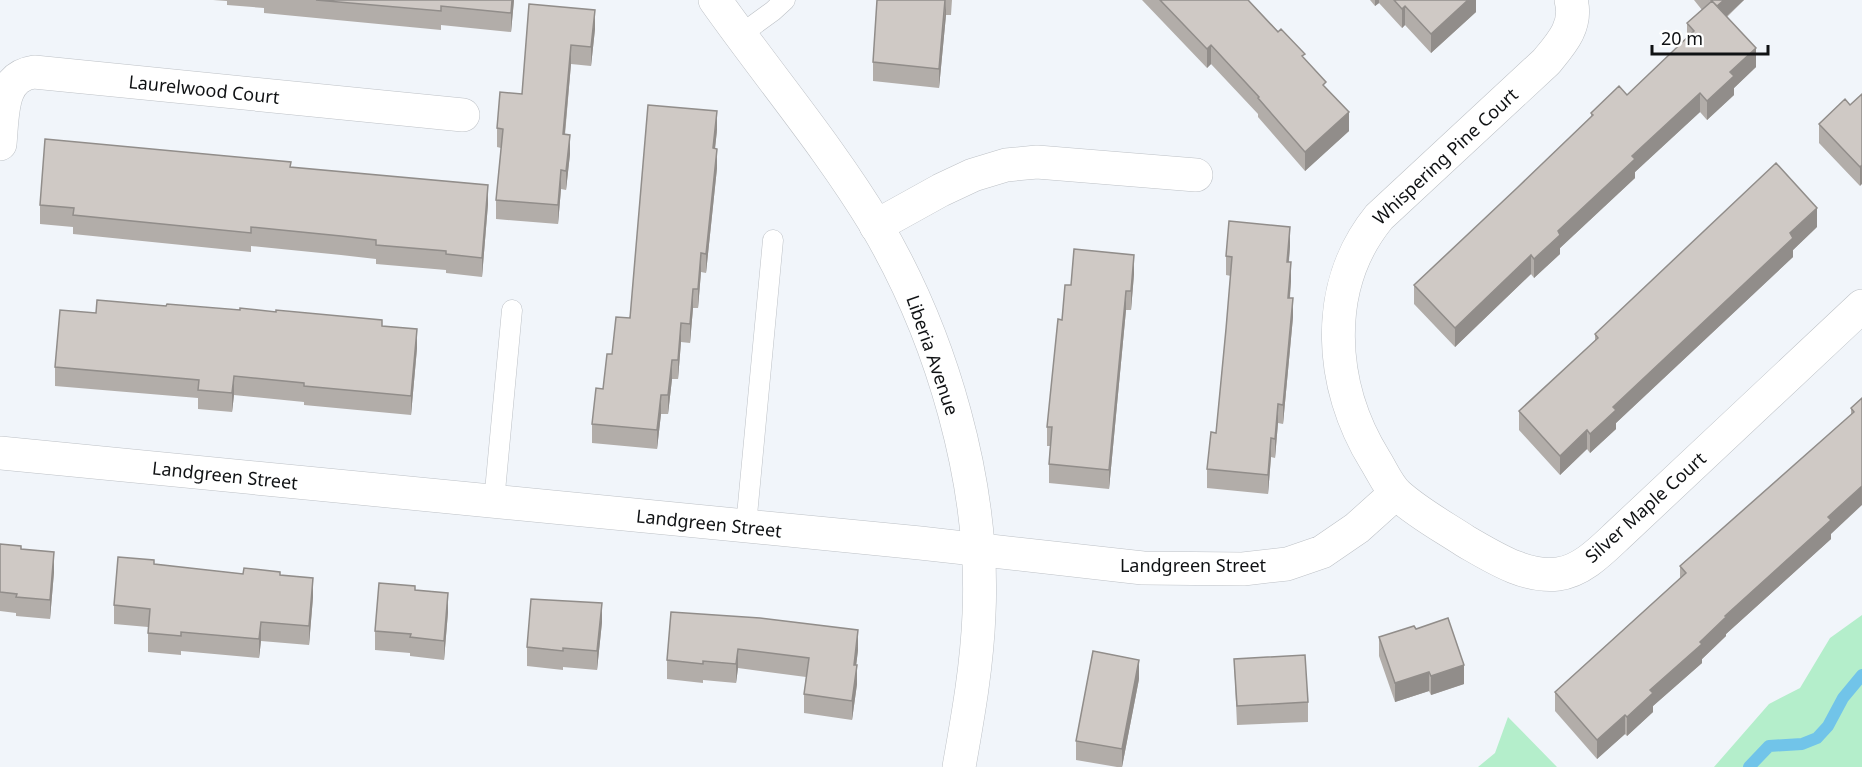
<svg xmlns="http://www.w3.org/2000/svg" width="1862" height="767" font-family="'Noto Sans',sans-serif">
  <rect width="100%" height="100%" fill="#f1f5fa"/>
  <path fill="#b4eecb" d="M 1862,615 L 1862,767 L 1714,767 L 1769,704 L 1800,688 L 1830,638 Z
    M 1508,717 L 1557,767 L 1478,767 L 1495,753 Z"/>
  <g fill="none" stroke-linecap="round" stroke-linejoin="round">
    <path stroke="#71c4e9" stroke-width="12" d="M 1749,767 L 1769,746 L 1802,744 L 1817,738 L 1828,726 L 1843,698 L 1862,675"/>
    <defs>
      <path id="service" d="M 740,35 L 773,11 L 785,0
        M 494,502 L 512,310
        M 746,526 L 773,240"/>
      <path id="minor" d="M 1571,0 C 1578,26 1561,44 1546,62 L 1379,217 C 1322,287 1329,386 1375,460 C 1382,471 1388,486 1398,495 C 1418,513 1442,526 1465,541 C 1493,557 1525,578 1558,574 C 1582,571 1602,550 1618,535 L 1862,306
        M 0,144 C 3,113 0,77 34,72 L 463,115
        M 876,226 L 941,190 L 973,175 L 1006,165 L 1037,162 L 1196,175
        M 0,453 L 920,543 L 1143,568 L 1243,569 L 1287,564 L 1322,552 L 1357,528 L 1396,493"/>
      <path id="secondary" d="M 715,0 C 768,75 829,147 876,225 C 942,337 985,484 979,614 C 977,666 968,716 959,767"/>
    </defs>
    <use href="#service" stroke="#bdc1c6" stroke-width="21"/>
    <use href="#minor" stroke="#bdc1c6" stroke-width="34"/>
    <use href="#secondary" stroke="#bdc1c6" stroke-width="34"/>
    <use href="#service" stroke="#fff" stroke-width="20"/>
    <use href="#minor" stroke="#fff" stroke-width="33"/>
    <use href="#secondary" stroke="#fff" stroke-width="33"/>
  </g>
  <path fill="#b2ada9" d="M 213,0 L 514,0 L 511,32 L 441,25 L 441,30 L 264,13 L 264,8 L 227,5 L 227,1 Z
    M 877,0 L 952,0 L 951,15 L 946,15 L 939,88 L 873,81 L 873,62 Z
    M 1142,0 L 1248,0 L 1305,59 L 1326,88 L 1349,131 L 1305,171 L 1258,117 L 1258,114 L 1211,64 L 1207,68 Z
    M 1370,0 L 1476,0 L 1476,12 L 1431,53 L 1405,25 L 1402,28 L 1379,3 L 1375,6 Z
    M 1694,0 L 1744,0 L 1727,17 L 1756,67 L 1734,88 L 1734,95 L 1707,120 L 1700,112 L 1635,172 L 1635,178 L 1560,248 L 1560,254 L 1534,278 L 1531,274 L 1455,347 L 1414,304 L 1414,285 L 1517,188 L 1591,117 L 1591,113 L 1627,95 L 1687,38 L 1687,23 L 1702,10 Z
    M 529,4 L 595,29 L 591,66 L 571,64 L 565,135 L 570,154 L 566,190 L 561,189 L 558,224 L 496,219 L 496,200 L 501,148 L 497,147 L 497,128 L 522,94 Z
    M 1862,94 L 1860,186 L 1819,143 L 1819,124 L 1850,105 Z
    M 717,130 L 715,148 L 717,168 L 706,273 L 701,272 L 698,308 L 693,308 L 690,343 L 681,342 L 678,379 L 672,379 L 668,414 L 661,414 L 657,449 L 592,443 L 592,424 L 603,389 L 612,354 Z
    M 291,167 L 488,204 L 482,277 L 446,273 L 446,270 L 376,264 L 376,259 L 341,255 L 251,246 L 251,252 L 73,234 L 73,227 L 40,224 L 40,205 Z
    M 1817,227 L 1793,250 L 1793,257 L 1616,423 L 1616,429 L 1590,453 L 1587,449 L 1560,475 L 1519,430 L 1519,411 L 1595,342 L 1595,334 Z
    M 1290,246 L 1289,262 L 1291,281 L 1290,298 L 1293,317 L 1283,424 L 1278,423 L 1275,458 L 1271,457 L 1268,494 L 1207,488 L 1207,469 L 1216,433 L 1231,276 L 1226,275 L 1226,256 Z
    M 1134,274 L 1131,310 L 1126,310 L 1109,489 L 1049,483 L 1049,464 L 1050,446 L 1047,446 L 1047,427 L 1062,320 L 1071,285 Z
    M 166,306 L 382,326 L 417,348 L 411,415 L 304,405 L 304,402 L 234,395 L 232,412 L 198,409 L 198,398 L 55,386 L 55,367 L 96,313 Z
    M 1862,398 L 1831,534 L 1831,539 L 1726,634 L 1726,636 L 1702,659 L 1702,663 L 1653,706 L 1653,712 L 1627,736 L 1625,734 L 1597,759 L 1555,711 L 1555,692 L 1680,578 L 1680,566 L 1851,415 L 1851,408 Z
    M 0,544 L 21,549 L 54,572 L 50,619 L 16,616 L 16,613 L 0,611 Z
    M 154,564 L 243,574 L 280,575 L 313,597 L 309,645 L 261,641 L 259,658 L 181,651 L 181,655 L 148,652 L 148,627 L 114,624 L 114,605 Z
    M 415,590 L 448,612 L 444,660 L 410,656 L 410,653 L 375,650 L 375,631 Z
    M 671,612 L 858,650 L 856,665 L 857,684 L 852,720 L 804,713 L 804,694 L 806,677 L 738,668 L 736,683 L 703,680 L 703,683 L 667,679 L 667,660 Z
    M 602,622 L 597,670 L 563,667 L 563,670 L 527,666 L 527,647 Z
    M 1416,629 L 1464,684 L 1431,695 L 1429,691 L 1395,702 L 1379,656 L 1379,637 Z
    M 1234,659 L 1308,702 L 1308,722 L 1237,725 Z
    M 1139,679 L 1122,767 L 1117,767 L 1076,760 L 1076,741 Z"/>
  <path fill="#918d8a" d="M 512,0 L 514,0 L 511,32 L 511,13 Z
    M 946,0 L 946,15 L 939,88 L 939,69 Z
    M 1375,0 L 1379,0 L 1379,3 L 1375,6 Z
    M 1468,0 L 1476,0 L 1476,12 L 1431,53 L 1431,34 Z
    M 1724,0 L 1744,0 L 1717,25 L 1717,6 Z
    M 1405,6 L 1405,25 L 1402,28 L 1402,9 Z
    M 595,10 L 595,29 L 591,66 L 591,47 Z
    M 571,45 L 571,64 L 563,153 L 563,134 Z
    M 1211,45 L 1211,64 L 1207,68 L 1207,49 Z
    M 1756,48 L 1756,67 L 1734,88 L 1734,95 L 1707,120 L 1707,101 L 1730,72 Z
    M 1700,93 L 1700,112 L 1635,172 L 1635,178 L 1560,248 L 1560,254 L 1534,278 L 1534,259 L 1558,231 L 1632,156 Z
    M 717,111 L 717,130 L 713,167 L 713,148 Z
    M 1349,112 L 1349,131 L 1305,171 L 1305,152 Z
    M 570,135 L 570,154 L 566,190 L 566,171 Z
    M 717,149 L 717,168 L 706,273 L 706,254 Z
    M 1862,165 L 1862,184 L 1860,186 L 1860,167 Z
    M 561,170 L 561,189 L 558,224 L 558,205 Z
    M 488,185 L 488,204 L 482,277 L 482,258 Z
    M 1817,208 L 1817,227 L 1793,250 L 1793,257 L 1616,423 L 1616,429 L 1590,453 L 1590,434 L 1613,407 L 1790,233 Z
    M 1290,227 L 1290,246 L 1287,281 L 1287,262 Z
    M 701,253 L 701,272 L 698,308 L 698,289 Z
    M 1134,255 L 1134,274 L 1131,310 L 1131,291 Z
    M 1531,255 L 1531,274 L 1455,347 L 1455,328 Z
    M 1291,262 L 1291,281 L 1288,317 L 1288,298 Z
    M 693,289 L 693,308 L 690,343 L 690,324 Z
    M 1126,291 L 1126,310 L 1109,489 L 1109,470 Z
    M 1293,298 L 1293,317 L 1283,424 L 1283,405 Z
    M 681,323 L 681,342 L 678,379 L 678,360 Z
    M 417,329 L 417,348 L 411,415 L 411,396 Z
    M 672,360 L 672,379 L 668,414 L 668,395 Z
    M 234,376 L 234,395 L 232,412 L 232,393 Z
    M 661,395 L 661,414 L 657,449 L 657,430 Z
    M 1278,404 L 1278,423 L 1275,458 L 1275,439 Z
    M 1587,430 L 1587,449 L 1560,475 L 1560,456 Z
    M 1271,438 L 1271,457 L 1268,494 L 1268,475 Z
    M 1862,486 L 1862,505 L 1831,534 L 1831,539 L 1726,634 L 1726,636 L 1702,659 L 1702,663 L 1653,706 L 1653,712 L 1627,736 L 1627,717 L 1650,690 L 1725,616 L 1828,517 Z
    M 54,552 L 54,572 L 50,619 L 50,600 Z
    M 313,578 L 313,597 L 309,645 L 309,626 Z
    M 448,593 L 448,612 L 444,660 L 444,641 Z
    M 602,603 L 602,622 L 597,670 L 597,651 Z
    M 261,622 L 261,641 L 259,658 L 259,639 Z
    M 858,630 L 858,650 L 854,684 L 854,665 Z
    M 738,649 L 738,668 L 736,683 L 736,664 Z
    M 1139,660 L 1139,679 L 1122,767 L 1122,749 Z
    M 857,665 L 857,684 L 852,720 L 852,701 Z
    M 1464,665 L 1464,684 L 1431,695 L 1431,676 Z
    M 1429,672 L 1429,691 L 1395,702 L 1395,683 Z
    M 1625,715 L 1625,734 L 1597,759 L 1597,740 Z"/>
  <path fill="#cfc9c5" stroke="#918d8a" stroke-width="1.5" d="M 316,0 L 512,0 L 511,13 L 441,6 L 441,11 Z
    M 877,0 L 945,0 L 939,69 L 873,62 Z
    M 1160,0 L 1248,0 L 1278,32 L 1281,29 L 1305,54 L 1302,56 L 1326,82 L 1323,85 L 1349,112 L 1305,152 L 1258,98 L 1259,97 L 1211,45 L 1207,49 Z
    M 1394,0 L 1468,0 L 1431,34 L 1405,6 L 1402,9 Z
    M 1711,0 L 1724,0 L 1717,6 Z
    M 1712,1 L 1756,48 L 1730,72 L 1734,76 L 1707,101 L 1700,93 L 1632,156 L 1635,159 L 1558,231 L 1560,235 L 1534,259 L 1531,255 L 1455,328 L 1414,285 L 1517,188 L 1593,115 L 1591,113 L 1619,86 L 1627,95 L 1694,31 L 1687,23 Z
    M 529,4 L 595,10 L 591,47 L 571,45 L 563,134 L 570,135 L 566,171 L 561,170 L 558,205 L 496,200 L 503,129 L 497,128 L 500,92 L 522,94 Z
    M 1862,94 L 1862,165 L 1860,167 L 1819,124 L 1845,99 L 1850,105 Z
    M 648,105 L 717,111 L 713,148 L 717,149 L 706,254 L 701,253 L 698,289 L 693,289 L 690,324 L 681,323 L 678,360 L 672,360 L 668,395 L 661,395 L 657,430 L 592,424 L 596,388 L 603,389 L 607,354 L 612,354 L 616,317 L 630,318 Z
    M 45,139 L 291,162 L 290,167 L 488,185 L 482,258 L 446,254 L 446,251 L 376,245 L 376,240 L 341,236 L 251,227 L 251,233 L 73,215 L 74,208 L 40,205 Z
    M 1776,163 L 1817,208 L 1790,233 L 1793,238 L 1613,407 L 1616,410 L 1590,434 L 1587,430 L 1560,456 L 1519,411 L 1598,338 L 1595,334 Z
    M 1229,221 L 1290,227 L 1287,262 L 1291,262 L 1288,298 L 1293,298 L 1283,405 L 1278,404 L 1275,439 L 1271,438 L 1268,475 L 1207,469 L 1211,432 L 1216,433 L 1226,329 L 1232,257 L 1226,256 Z
    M 1074,249 L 1134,255 L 1131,291 L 1126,291 L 1109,470 L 1049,464 L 1052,427 L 1047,427 L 1058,319 L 1062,320 L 1065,285 L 1071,285 Z
    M 97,300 L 166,306 L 167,304 L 240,310 L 240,308 L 276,312 L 276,310 L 382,320 L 382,326 L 417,329 L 411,396 L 304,386 L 304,383 L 234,376 L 232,393 L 198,390 L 199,380 L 55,367 L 60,310 L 96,313 Z
    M 1862,398 L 1862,486 L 1828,517 L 1831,520 L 1725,616 L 1726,617 L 1700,642 L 1702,644 L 1650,690 L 1653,693 L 1627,717 L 1625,715 L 1597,740 L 1555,692 L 1686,573 L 1680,566 L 1854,412 L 1851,408 Z
    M 0,544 L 21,546 L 21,549 L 54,552 L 50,600 L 16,597 L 17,594 L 0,592 Z
    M 118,557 L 154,560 L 154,564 L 243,574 L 244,568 L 280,572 L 280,575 L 313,578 L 309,626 L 261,622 L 259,639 L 181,632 L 181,636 L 148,633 L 150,609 L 114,605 Z
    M 379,583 L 415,586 L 415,590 L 448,593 L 444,641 L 410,637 L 411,634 L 375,631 Z
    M 531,599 L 602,603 L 597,651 L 563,648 L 563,651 L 527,647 Z
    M 671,612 L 760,618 L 858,630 L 854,665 L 857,665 L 852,701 L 804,694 L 809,658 L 738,649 L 736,664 L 703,661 L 703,664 L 667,660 Z
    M 1448,618 L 1464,665 L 1431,676 L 1429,672 L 1395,683 L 1379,637 L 1414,626 L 1416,629 Z
    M 1093,651 L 1139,660 L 1122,749 L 1076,741 Z
    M 1305,655 L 1308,702 L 1237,706 L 1234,659 Z"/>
  <g text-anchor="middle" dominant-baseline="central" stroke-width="4.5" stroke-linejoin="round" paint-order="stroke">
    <g font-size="18" fill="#101214" stroke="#fff">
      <text transform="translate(204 89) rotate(6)">Laurelwood Court</text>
      <text transform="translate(1445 156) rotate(-43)">Whispering Pine Court</text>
      <text transform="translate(933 355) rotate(71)">Liberia Avenue</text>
      <text transform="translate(225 475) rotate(6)">Landgreen Street</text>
      <text transform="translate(1645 507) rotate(-42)">Silver Maple Court</text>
      <text transform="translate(709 523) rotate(6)">Landgreen Street</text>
      <text x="1193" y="565">Landgreen Street</text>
    </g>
  </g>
  <path d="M1652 45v9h116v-9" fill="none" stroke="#101214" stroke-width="3"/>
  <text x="1661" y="45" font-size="18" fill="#101214" stroke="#ffffff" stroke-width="4.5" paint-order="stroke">20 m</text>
</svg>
